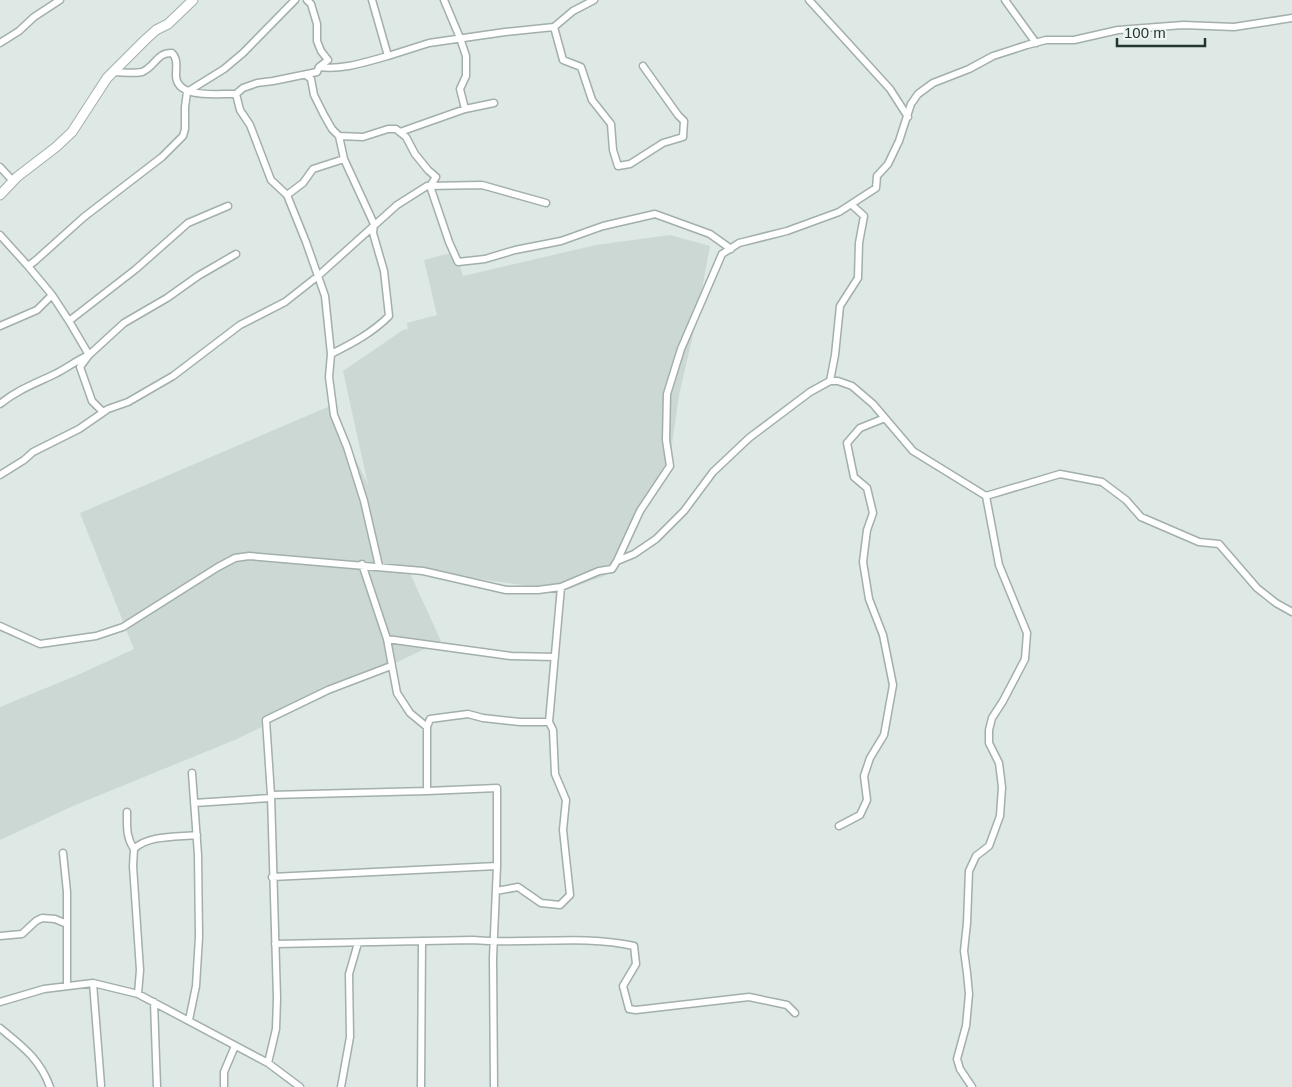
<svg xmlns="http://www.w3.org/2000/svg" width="1292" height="1087" font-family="Arial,sans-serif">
  <rect width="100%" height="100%" fill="#dee8e5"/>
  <path fill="#ccd8d4" d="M 670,235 L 710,246 L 695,326 L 679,395 L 669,465 L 641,503 L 617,566 L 604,576 L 566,590 L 523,585 L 408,569 L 441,641 L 237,739 L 73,806 L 0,840 L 0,707 L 80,674 L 134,649 L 80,513 L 330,406 L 368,485 L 343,371 L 403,330 L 408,329 L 407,323 L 437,315 L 424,260 L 455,252 L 463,276 L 596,245 Z"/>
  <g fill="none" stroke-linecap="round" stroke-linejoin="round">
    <defs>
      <path id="minor" d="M 444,0 L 460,38 L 466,56 L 466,76 L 460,89 L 465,109
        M 809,0 L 890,89 L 908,117
        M 1005,0 L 1036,43
        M 554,27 L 573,11 L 594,0
        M 0,43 L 19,31 L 34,17 L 60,0
        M 388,56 L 429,43 L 505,32 L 554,27 L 563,60 L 581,67 L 592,100 L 611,124 L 613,150 L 618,166 L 630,164 L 663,143 L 683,137 L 684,121 L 678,115 L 643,66
        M 319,67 C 344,70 365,62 388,56 L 372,0
        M 113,72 C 122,72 133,74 142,72 C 155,67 157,52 172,53 C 178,59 176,67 176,75 C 176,100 219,93 236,94 L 243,88 L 257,83 L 273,81 L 317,72 L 319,67 L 328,60 L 321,51 L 317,41 L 317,24 L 311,4 L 307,0
        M 306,75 L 311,79 L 314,95 L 324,115 L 332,129 L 339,136 L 344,159 L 374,224 L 373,233 L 384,271 L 389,316 C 372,333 353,343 331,354
        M 236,94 L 240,110 L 250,125 L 271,180 L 287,195 L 306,242 L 325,296 L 331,354 L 329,377 L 334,415 L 347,447 L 364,501 L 379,566
        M 400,132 L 465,109 L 494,103
        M 339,136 L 363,137 L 388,129 L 396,129 L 406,137 L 415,154 L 428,170 L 436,177 L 430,186 L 449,242 L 458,262 L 485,259 L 515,250 L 561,241 L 603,226 L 655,214 L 710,234 L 731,249
        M 0,167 L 13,181
        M 287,195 L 303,183 L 313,169 L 344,159
        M 0,235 L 28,266 L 35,261 L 84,217 L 162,157 L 183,136 L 185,129 L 185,107 L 187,92 L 224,69 L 243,53 L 295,0
        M 28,266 L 52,295 L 69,321 L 136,269 L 188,223 L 228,206
        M 0,326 L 37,310 L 52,295
        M 830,381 L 835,355 L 840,306 L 858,278 L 859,243 L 864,216 L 852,205
        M 0,404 C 17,390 36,383 55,374 C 67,368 77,360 89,355 L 69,321
        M 103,412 L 92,401 L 80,367 L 89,355 L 124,323 L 167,298 L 198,276 L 236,254
        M 0,475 L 24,460 L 33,452 L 79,429 L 108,409 L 128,402 L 173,376 L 240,325 L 285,302 L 318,276 L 397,205 L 427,186 L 482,185 L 546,203
        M 617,561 L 640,511 L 670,466 L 666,440 L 667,394 L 681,349 L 722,254 L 739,243 L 787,231 L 839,212 L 876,188 L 877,176 L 888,164 L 899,141 L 911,104 L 918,94 L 933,83 L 969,69 L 993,56 L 1027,45 L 1046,40 L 1074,40 L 1118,30 L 1183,25 L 1234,27 L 1292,18
        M 0,626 L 40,644 L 96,636 L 123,627 L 218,567 L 235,558 L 249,556 L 423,571 L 506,590 L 538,590 L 561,587 L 599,571 L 612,569 L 617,561 L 634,554 L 656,539 L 684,511 L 713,472 L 749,438 L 810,392 L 830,381 L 838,381 L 852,386 L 873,404 L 913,451 L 986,496 L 1060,474 L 1102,482 L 1126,500 L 1141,517 L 1199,542 L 1219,544 L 1257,588 L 1276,603 L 1292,612
        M 387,639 L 511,656 L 555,657
        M 427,727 L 430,719 L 468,714 L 483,718 L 520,722 L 549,722
        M 427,791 L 497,788 L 497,866 L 493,958 L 494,1087
        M 271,795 L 427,791 L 427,727 L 410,713 L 397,693 L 387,639 L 362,564
        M 194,803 L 271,798
        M 127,812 C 127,827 126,837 134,849
        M 839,826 L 860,815 L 867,800 L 864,776 L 870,758 L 884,735 L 893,685 L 883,635 L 869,599 L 863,562 L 867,530 L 873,513 L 867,488 L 854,477 L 847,443 L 860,428 L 885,418
        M 63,853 L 67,892 L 67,986
        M 272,877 L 497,866
        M 496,891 L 518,887 L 541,903 L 560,905 L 570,895 L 563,830 L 566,800 L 555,774 L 553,730 L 549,722 L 561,587
        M 0,936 L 22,934 L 36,921 L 42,918 L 55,919 L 67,924
        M 275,944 L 473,940 C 526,945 582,934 634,946 L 636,964 L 623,986 L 629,1009 L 636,1010 L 749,997 L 787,1005 L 795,1013
        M 93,983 L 101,1085
        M 138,994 L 140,970 L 133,866 L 134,849 C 148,835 177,837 197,835
        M 0,1002 L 44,989 L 93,983 L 138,994 L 268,1063 L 300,1087
        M 154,1002 L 157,1087
        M 189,1020 L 196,986 L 199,937 L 198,855 L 192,773
        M 0,1028 C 22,1046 40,1059 50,1087
        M 268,1063 L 276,1029 L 277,998 L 271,795 L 266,720 L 328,690 L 391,666
        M 224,1087 L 224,1072 L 235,1046
        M 341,1087 L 350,1037 L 349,974 L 358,943
        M 421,1087 L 422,941
        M 972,1087 L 960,1069 L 957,1059 L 966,1026 L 969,994 L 967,973 L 964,951 L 967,923 L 969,871 L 976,856 L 989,846 L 1000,816 L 1002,787 L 999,763 L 989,743 L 989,730 L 992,718 L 1003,701 L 1025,659 L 1027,633 L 999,565 L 986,496"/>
      <path id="tertiary" d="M 0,195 L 17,177 L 56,147 L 72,132 L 107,78 L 145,40 L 156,30 L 168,24 L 193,0"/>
    </defs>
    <use href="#minor" stroke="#a2afac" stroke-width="9"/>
    <use href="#tertiary" stroke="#a2afac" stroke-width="11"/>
    <use href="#minor" stroke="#fff" stroke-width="6"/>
    <use href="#tertiary" stroke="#fff" stroke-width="9"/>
  </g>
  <path d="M1117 38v8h88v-8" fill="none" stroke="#213633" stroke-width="2.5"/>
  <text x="1124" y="38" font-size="15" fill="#213633" stroke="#eef5f2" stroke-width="4" paint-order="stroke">100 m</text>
</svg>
